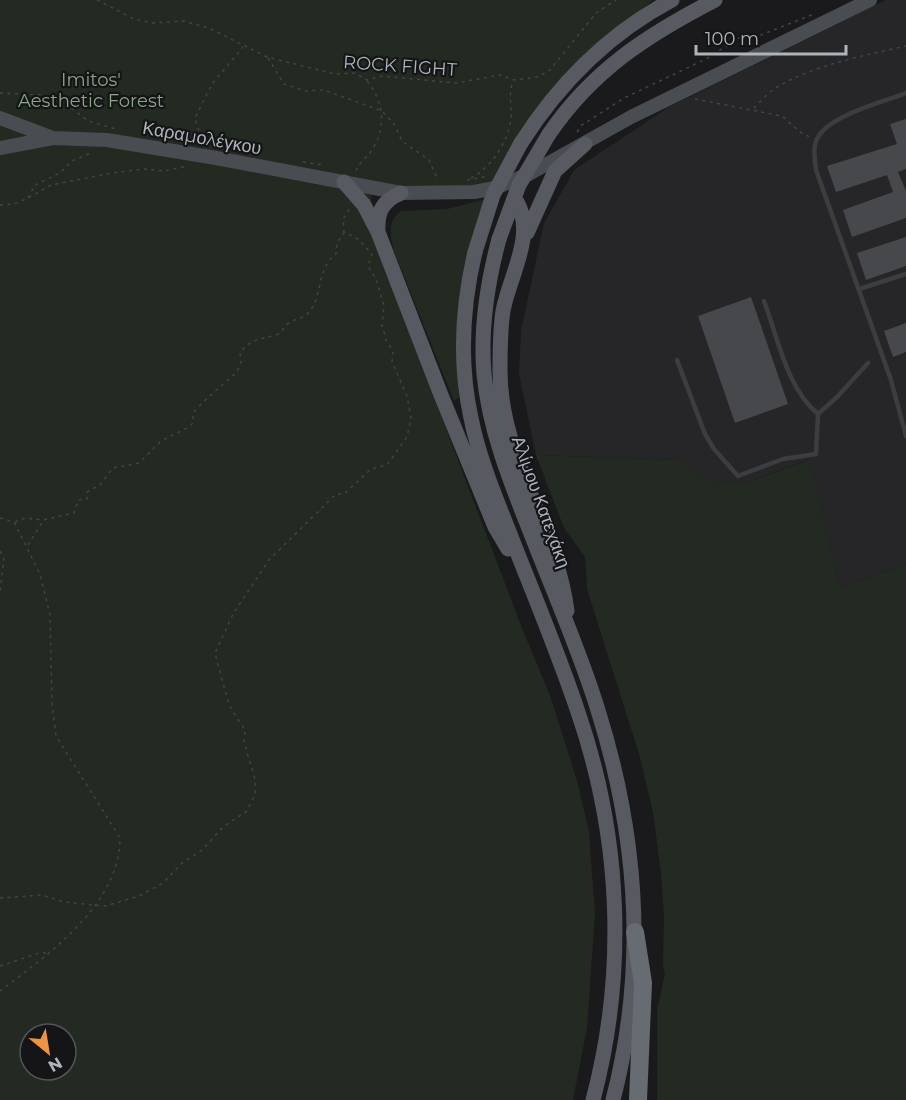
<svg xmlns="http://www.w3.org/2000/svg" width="906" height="1100" font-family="Montserrat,sans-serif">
  <rect width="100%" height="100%" fill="#1a1a1c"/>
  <path fill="#262629" d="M 886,0 L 906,0 L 906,564 L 840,588 L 808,460 L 745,483 L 715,483 L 678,460 L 536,455 L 519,374 L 521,331 L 544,223 L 574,170 L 669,107 Z"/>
  <path fill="#222a22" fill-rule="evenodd" d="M 0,0 L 653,0 L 576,65 L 494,185 L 478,188 L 372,186 L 370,229 L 522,628 L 551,698 L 577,781 L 589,832 L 595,914 L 587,1028 L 573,1100 L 0,1100 ZM 30,1034 L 66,1034 L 66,1070 L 30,1070 Z
    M 486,199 C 458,275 453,316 460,397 L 454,401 L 394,251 C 390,236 387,221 401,211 L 447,209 Z
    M 536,455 L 678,460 L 715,482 L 745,483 L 809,460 L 840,588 L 906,564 L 906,1100 L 657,1100 L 657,1010 L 665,974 L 663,967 L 664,915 L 661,873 L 653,812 L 639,754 L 587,589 L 585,557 L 564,528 Z"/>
  <path fill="#47484c" d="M 906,119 L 906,169 L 898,172 L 906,191 L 906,218 L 852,237 L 843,210 L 893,192 L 887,175 L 836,192 L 827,166 L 897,144 L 890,124 Z
    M 906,237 L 906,266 L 866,280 L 857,253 Z
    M 751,297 L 788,404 L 735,423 L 698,316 Z
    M 906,323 L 906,352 L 893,357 L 884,331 Z"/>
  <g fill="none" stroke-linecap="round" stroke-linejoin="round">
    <path stroke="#414448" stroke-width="1.5" stroke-dasharray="3 4.5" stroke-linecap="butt" d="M 97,0 L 134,19 L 154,23 L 183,21 L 209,28 L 267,57 L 335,74 L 355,73 L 367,80 L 382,76 L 456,83 L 500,75 L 514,80 L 538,77 L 550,70 L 596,13 L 616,0
      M 268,58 L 284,84 L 305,91 L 324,90 L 382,111 L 394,124 L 402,141 L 429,160 L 436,176 L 436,181
      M 0,93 L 41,95 L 64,102 L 88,121 L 116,129
      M 695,99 L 782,116 L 800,132 L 810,137
      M 754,108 C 760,102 767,94 774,89 C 810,66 865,55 906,46
      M 577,132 L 582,125 L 624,98 L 706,59 L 739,38 L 756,37 L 814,14
      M 203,145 L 195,118 L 212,84 L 243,47
      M 303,162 L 322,165
      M 356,171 C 360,161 368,157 373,148 C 387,126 383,100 367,81
      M 471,178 C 491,168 508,142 511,119 C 512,105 508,95 513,81
      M 467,180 L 489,176
      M 28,198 L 35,185 L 60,173 L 72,161 L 93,152
      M 0,205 L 14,204 L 28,198 L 51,185 L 112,173 L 144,169 L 164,171 L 187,166
      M 0,518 L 14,522 L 40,574 L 50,615 L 52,704 L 56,736 L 120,838 C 120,904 48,955 0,991
      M 15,522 L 25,518 L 43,520 L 74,513 L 78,500 L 87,499 L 87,492 L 100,485 L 113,468 L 139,463 L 161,441 L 187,428 L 193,423 L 193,413 L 203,402 L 237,372 L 241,362 L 240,353 C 250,339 261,339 276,335 C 283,333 283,326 289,323 C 294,319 301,319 306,315 C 324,300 315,269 336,254 L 337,243 L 344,233
      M 28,545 L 43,521
      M 0,551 L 4,559 L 0,592
      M 0,898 L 42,895 L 64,902 L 105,906 L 139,896 L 163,883 L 181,864 L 202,850 L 223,827 L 247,811 L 255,794 L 255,779 L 244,742 L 245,730 L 229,705 L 215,653 L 233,614 L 269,560 L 336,494 L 344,494 L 371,469 L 387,465 L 407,437 L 411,418 L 407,396 L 392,362 L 393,351 L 386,340 L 382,325 L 384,306 L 376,279 L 368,266 L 372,254 L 358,239 L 344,232 L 343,219 L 350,208
      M 0,966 L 39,953 L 50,953"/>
    <path stroke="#3b3d41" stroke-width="4.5" d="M 906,93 C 883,102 831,115 818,137 C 812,147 815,159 816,170 L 891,380 L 906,436
      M 859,289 L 906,274
      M 764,301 C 778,338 787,389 818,414
      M 677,360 L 705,434 L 714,449 L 738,476 L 783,459 L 816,454 L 818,414 L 838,396 L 868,363"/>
    <path stroke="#494c51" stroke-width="14" d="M 0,118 L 53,138
      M 0,148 L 53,138 L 107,140 L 216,158 L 401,193 L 474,192 L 495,188 L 529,174 L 631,117 L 870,0"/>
    <path stroke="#575a60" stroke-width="15" d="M 549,134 C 593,70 647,35 715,0
      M 521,143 C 560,82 608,34 672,0
      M 344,182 L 364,205 L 378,232 L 441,395 L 495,527 L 508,549
      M 517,202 C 536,235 509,277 503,311 C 500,330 500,352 500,371 C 500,456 557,529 567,611
      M 378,232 C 377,212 382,201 401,193
      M 527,233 L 555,171 L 585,144
      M 499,239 C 487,284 480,328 484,374 C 489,427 508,476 528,526 C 551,586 578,646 597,707 C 638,836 647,969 613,1100
      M 475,252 C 462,307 459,363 471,418 C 479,458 495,496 510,534 C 533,593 558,652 578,712 C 621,837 627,972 593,1100"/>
    <path stroke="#676c72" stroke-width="18" d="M 635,932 L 643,983 L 638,1100"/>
    <path stroke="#575a60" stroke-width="15" d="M 499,239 L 519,185 L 549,134
      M 475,252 L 493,195 L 521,143"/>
  </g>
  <g text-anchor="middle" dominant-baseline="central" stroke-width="4.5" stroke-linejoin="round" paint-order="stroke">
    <g font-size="18" fill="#adb4bb" stroke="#151517">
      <text transform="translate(400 66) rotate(4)">ROCK FIGHT</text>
      <text transform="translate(202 138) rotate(10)">Καραμολέγκου</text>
      <text transform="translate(541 502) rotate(70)">Αλίμου Κατεχάκη</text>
    </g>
    <g font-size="18" fill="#88a584" stroke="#151517">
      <text x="91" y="80">Imitos'<tspan x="91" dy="21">Aesthetic Forest</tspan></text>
    </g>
  </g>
  <g transform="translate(48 1052) rotate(150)"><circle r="28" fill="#151517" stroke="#525559" stroke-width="1.5"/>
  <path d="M0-4.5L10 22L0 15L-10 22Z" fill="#ed9341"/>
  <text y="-9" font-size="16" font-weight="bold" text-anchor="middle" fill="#adb4bb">N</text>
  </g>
  <path d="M696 45v9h150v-9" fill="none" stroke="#adb4bb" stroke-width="3"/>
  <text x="705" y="45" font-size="18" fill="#adb4bb" stroke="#151517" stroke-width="4.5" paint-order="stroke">100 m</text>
</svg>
